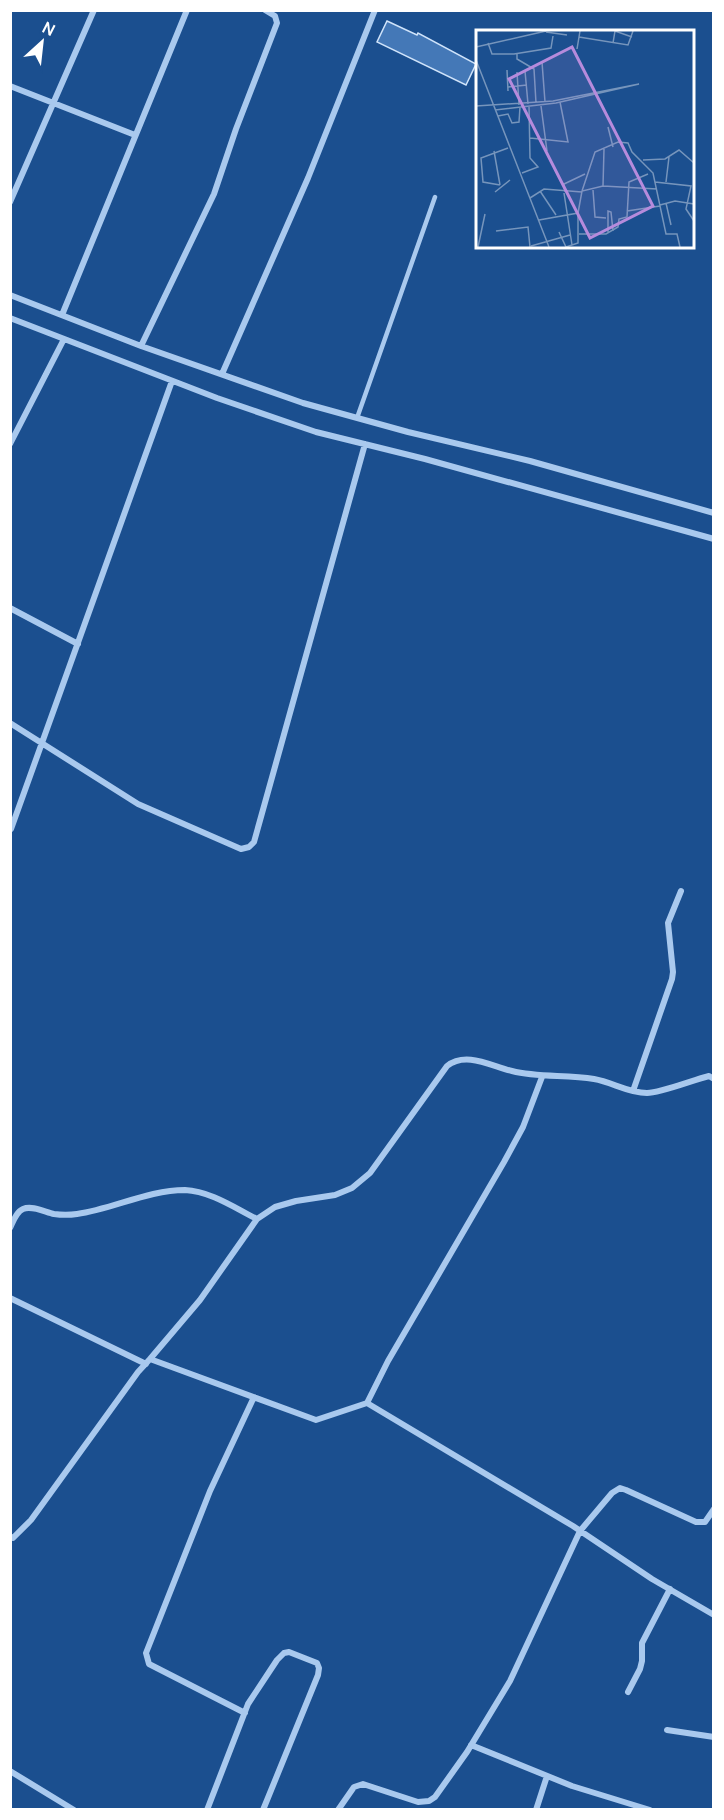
<svg xmlns="http://www.w3.org/2000/svg" width="724" height="1820" font-family="Manrope,sans-serif">
  <rect width="100%" height="100%" fill="#1b4f8f"/>
  <path fill="#4478b7" stroke="#cfe3fa" stroke-width="1.5" d="M 387,21 L 417,35 L 418,33 L 476,64 L 466,85 L 377,42 Z"/>
  <g fill="none" stroke-linecap="round" stroke-linejoin="round">
    <path stroke="#a9c9ee" stroke-width="4.5" d="M 357,418 L 435,197"/>
    <path stroke="#a9c9ee" stroke-width="6" d="M 10,86 L 135,135
      M 10,202 L 94,10
      M 10,295 L 141,346 L 303,403 L 408,432 L 530,461 L 714,513
      M 62,315 L 187,10
      M 10,318 L 217,398 L 316,432 L 425,459 L 714,539
      M 141,346 L 214,194 L 236,129 L 277,23 L 275,16 L 265,10
      M 222,374 L 308,178 L 375,10
      M 10,444 L 64,339
      M 10,608 L 78,644
      M 10,723 L 138,804 L 241,849 L 249,847 L 254,842 L 365,444
      M 11,829 L 172,381
      M 633,1091 L 672,979 L 673,972 L 668,923 L 681,891
      M 10,1228 C 13,1222 16,1212 23,1209 C 32,1205 45,1212 54,1214 C 61,1215 70,1215 77,1214 C 113,1209 148,1190 185,1190 C 210,1191 235,1208 257,1219
      M 10,1298 L 146,1364
      M 150,1359 L 200,1300 L 257,1219 L 275,1207 L 296,1201 L 335,1195 L 352,1188 L 370,1173 L 447,1066 C 466,1051 491,1066 512,1071 C 539,1078 567,1074 594,1079 C 612,1082 628,1093 647,1093 C 661,1093 693,1080 709,1076 L 714,1079
      M 367,1403 L 388,1361 L 504,1162 L 523,1127 L 542,1077
      M 10,1537 L 13,1538 L 31,1520 L 138,1372 L 150,1359 L 316,1420 L 367,1403 L 573,1526 L 652,1579 L 714,1615
      M 628,1692 L 640,1669 L 642,1661 L 642,1643 L 670,1589
      M 245,1713 L 149,1664 L 146,1653 L 210,1491 L 254,1397
      M 667,1730 L 714,1737
      M 471,1745 L 572,1786 L 650,1810
      M 10,1771 L 74,1810
      M 207,1810 L 248,1704 L 277,1660 L 284,1653 L 289,1652 L 317,1663 L 319,1668 L 318,1675 L 263,1810
      M 338,1810 L 354,1787 L 363,1784 L 418,1802 L 429,1801 L 435,1797 L 467,1752 L 510,1681 L 580,1531 L 612,1493 L 620,1488 L 626,1490 L 696,1522 L 705,1522 L 714,1509
      M 536,1810 L 547,1776"/>
  </g>
  <g transform="translate(476 30)">
    <rect width="218" height="218" fill="#1b4f8f"/>
    <path fill="none" stroke="#7695bc" stroke-width="1.5" d="M 70,2 L 91,5M 103,7 L 152,15 L 157,1M 12,13 L 16,24 L 38,24 L 75,18 L 77,6M 137,13 L 139,1 L 156,7M 0,17 L 70,1M 101,19 L 104,1M 41,24 L 41,29 L 58,39 L 60,73M 0,30 L 73,217M 66,32 L 69,72M 31,40 L 32,61M 49,41 L 52,74M 41,42 L 43,75M 32,57 L 51,55M 0,76 L 77,71 L 163,54 L 80,73 L 19,80M 65,76 L 71,121M 22,86 L 32,84 L 36,93 L 43,92 L 44,77M 132,97 L 137,117M 54,108 L 92,112 L 84,72M 18,121 L 24,155M 167,130 L 189,129 L 203,120 L 218,133M 46,143 L 62,137 L 54,128 L 53,76M 179,152 L 215,156 L 210,179 L 218,191M 190,152 L 193,127M 24,155 L 7,152 L 5,128 L 32,118M 127,156 L 128,119M 117,160 L 119,187 L 130,188M 64,161 L 80,185M 106,161 L 119,122 L 142,112 L 152,113 L 156,122 L 177,143 L 190,204 L 201,204 L 204,217M 19,162 L 34,150M 89,162 L 88,154 L 109,144M 88,163 L 96,215M 54,168 L 68,159 L 106,162M 190,173 L 195,195M 184,175 L 199,171 L 218,174M 151,181 L 184,176M 63,190 L 102,183 L 106,161 L 127,156 L 181,159M 20,201 L 52,197 L 54,217M 83,202 L 90,217 L 102,213 L 102,183M 132,203 L 132,181 L 135,182 L 137,201M 103,204 L 130,204 L 142,197 L 143,189 L 151,187 L 153,152 L 172,144M 55,216 L 94,205M 2,217 L 9,184"/>
    <path fill="#b68bdc" fill-opacity="0.15" stroke="#b68bdc" stroke-width="3" d="M 96,17 L 177,176 L 114,208 L 33,49 Z"/>
    <rect width="218" height="218" fill="none" stroke="#fff" stroke-width="3"/>
  </g>
  <rect width="724" height="1820" fill="none" stroke="#ffffff" stroke-width="24"/>
  <g transform="translate(42 42) rotate(27)" stroke="#1b4f8f" stroke-width="4.5" paint-order="stroke">
  <path d="M0-4.5L10 22L0 15L-10 22Z" fill="#ffffff"/>
  <text y="-9" font-size="16" font-weight="bold" text-anchor="middle" fill="#ffffff">N</text>
  </g>
</svg>
